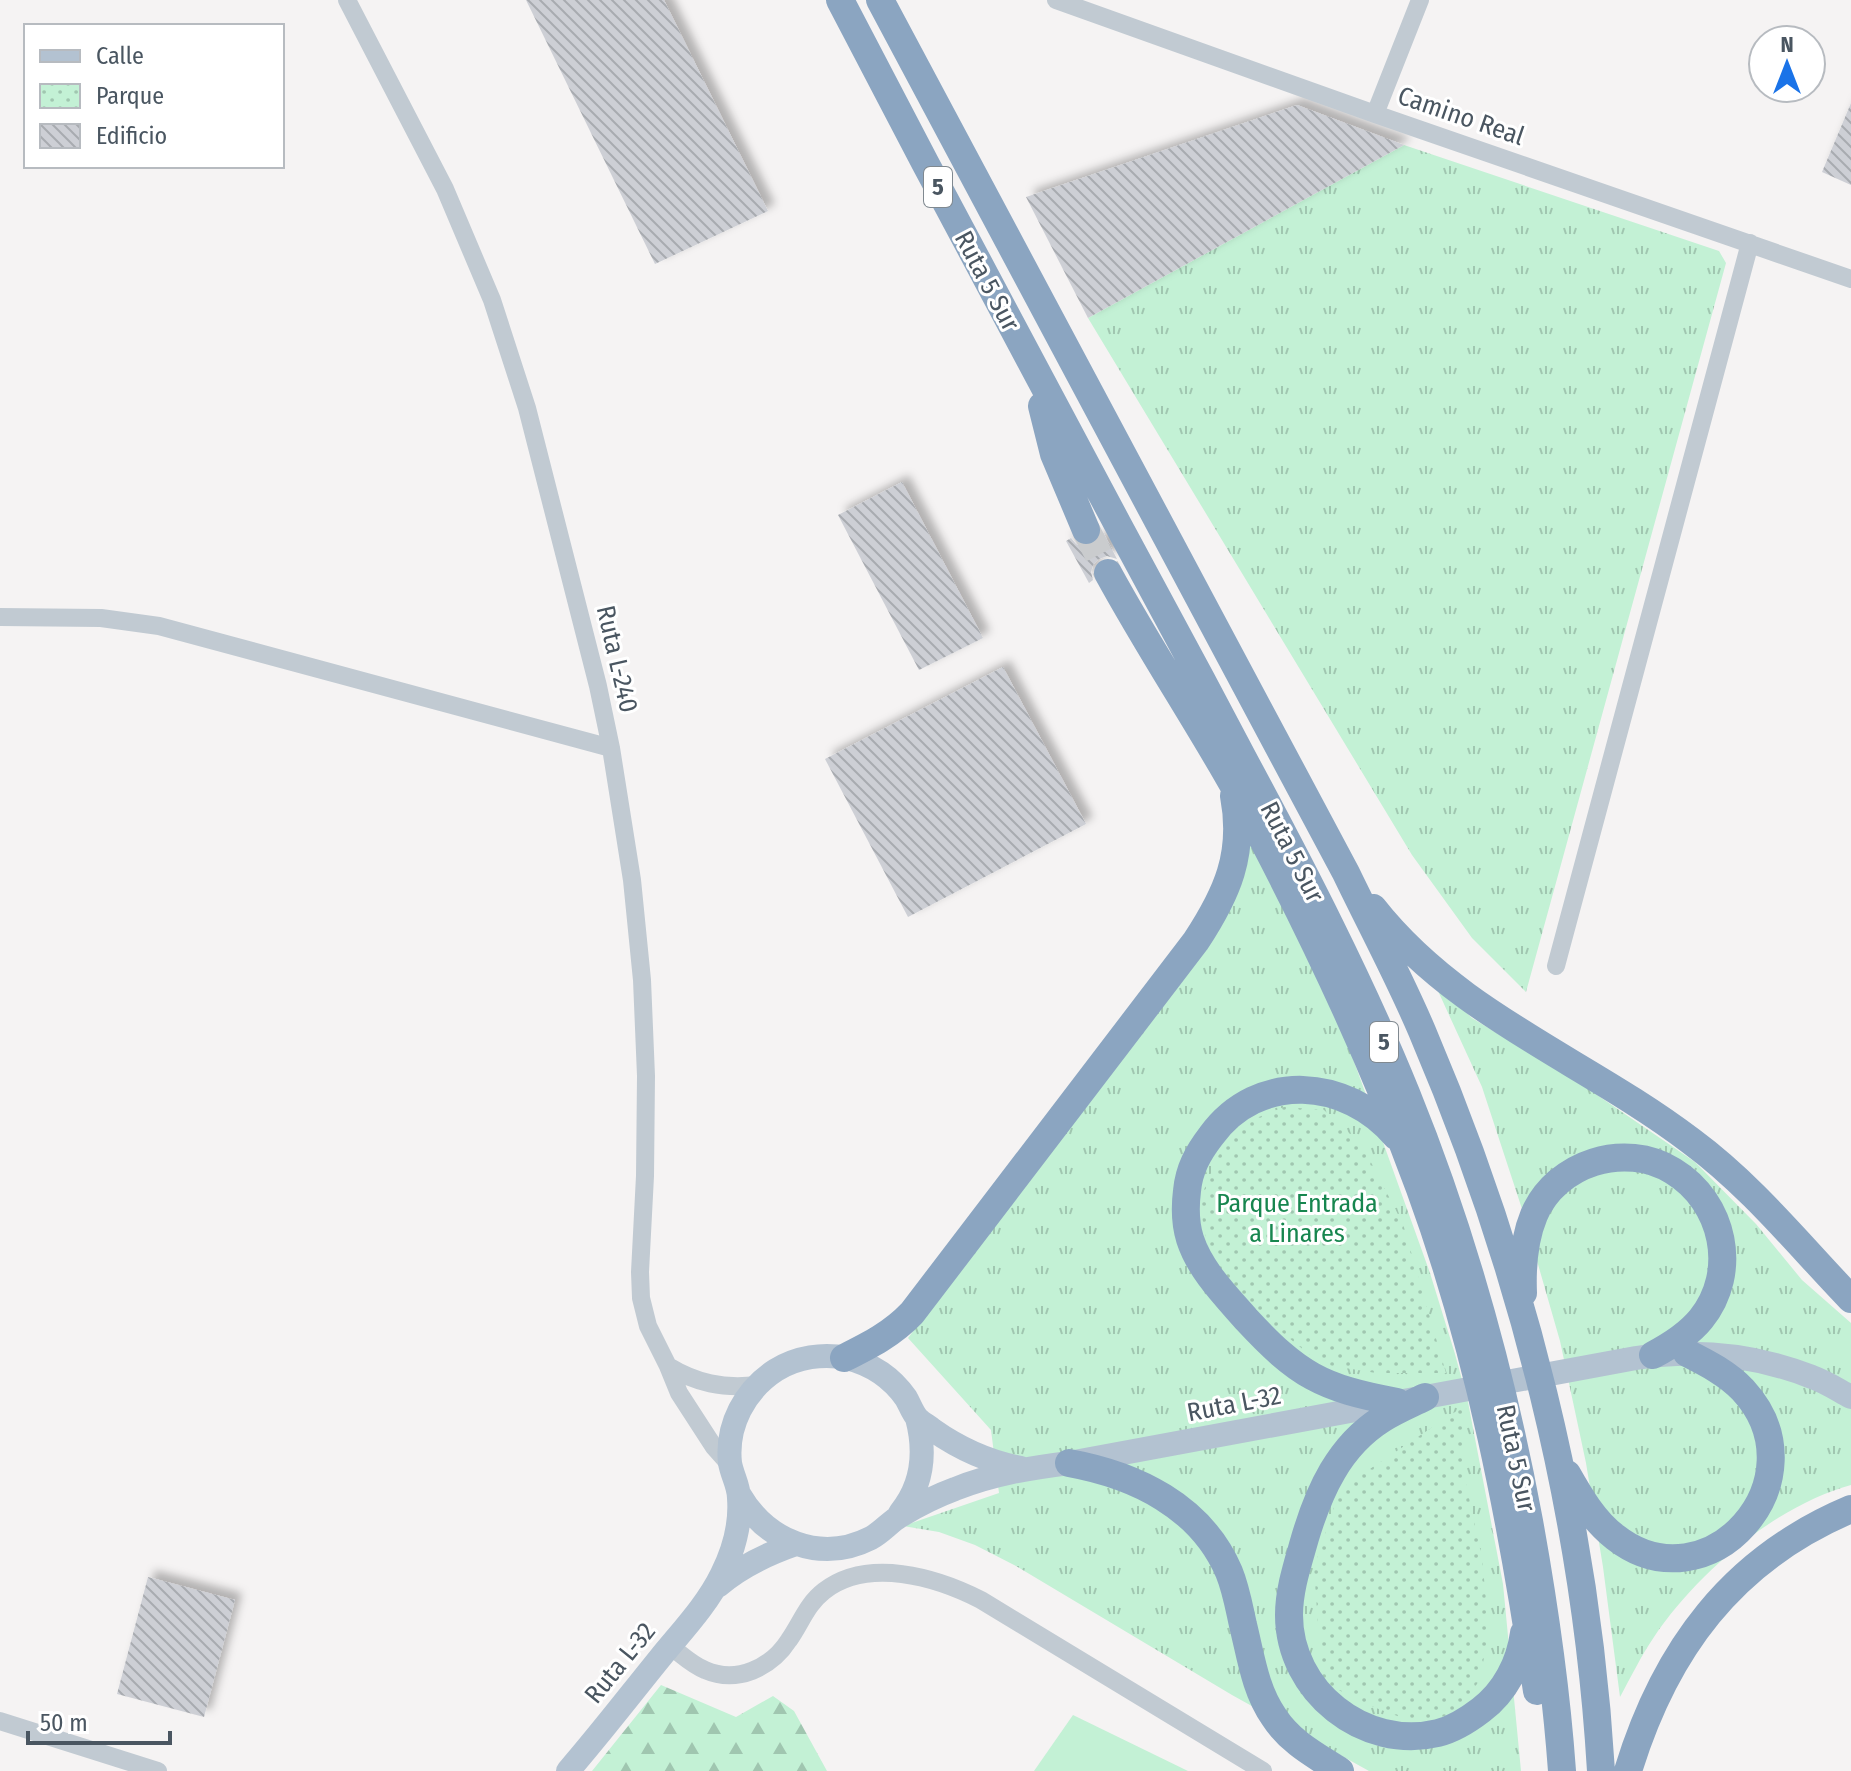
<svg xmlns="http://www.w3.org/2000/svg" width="1851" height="1771" font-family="'Fira Sans Condensed',sans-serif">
  <defs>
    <pattern id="grass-tufts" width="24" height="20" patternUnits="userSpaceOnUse" patternTransform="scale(2)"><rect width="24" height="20" fill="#c3f1d5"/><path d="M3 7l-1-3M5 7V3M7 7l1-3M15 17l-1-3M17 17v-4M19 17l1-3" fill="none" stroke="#a0c6b0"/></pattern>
    <pattern id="forest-firs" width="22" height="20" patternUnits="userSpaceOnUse" patternTransform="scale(2)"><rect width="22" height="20" fill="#c3f1d5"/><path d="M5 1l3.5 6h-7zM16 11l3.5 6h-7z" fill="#a0c6b0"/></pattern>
    <pattern id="park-dots" width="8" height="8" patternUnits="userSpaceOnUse" patternTransform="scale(2)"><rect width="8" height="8" fill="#c3f1d5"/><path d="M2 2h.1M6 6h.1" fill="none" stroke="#a0c6b0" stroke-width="1.8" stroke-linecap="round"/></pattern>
    <pattern id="building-back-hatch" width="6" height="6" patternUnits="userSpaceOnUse" patternTransform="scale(2)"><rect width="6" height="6" fill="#cdcfd5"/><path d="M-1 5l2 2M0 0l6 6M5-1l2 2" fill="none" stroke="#a8abb0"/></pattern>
    <filter id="shadow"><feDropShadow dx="7" dy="-7" stdDeviation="4" flood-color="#0004"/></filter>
  </defs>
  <rect width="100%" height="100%" fill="#f5f3f3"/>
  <path fill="url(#grass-tufts)" d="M 1404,145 L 1719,251 L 1726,263 L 1526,992 L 1472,938 L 1412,855 L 1088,318 Z
    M 1247,828 L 1337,1014 L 1430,1273 L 1455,1354 L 1468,1402 L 1503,1584 L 1521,1771 L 1369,1771 L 1232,1695 L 1016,1566 L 975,1545 L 939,1532 L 903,1526 L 999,1493 L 991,1430 L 908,1338 L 1204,947 Z
    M 1433,980 L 1472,1018 L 1584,1086 L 1695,1162 L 1756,1224 L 1802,1280 L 1851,1323 L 1851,1485 C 1775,1506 1697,1573 1654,1637 C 1641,1656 1631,1677 1620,1697 L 1603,1567 L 1586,1463 L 1560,1341 L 1523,1212 L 1482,1087 Z"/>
  <path fill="url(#forest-firs)" d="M 661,1685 L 736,1717 L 773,1696 L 794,1711 L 827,1771 L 592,1771 Z"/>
  <path fill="url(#park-dots)" d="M 1284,1107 L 1324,1110 L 1362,1145 L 1403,1224 L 1446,1373 L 1376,1373 L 1321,1364 L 1256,1311 L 1210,1257 L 1199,1202 L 1218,1156 L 1244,1123 Z
    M 1464,1406 L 1465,1479 L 1482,1558 L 1489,1631 L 1480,1679 L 1460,1711 L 1419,1724 L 1376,1708 L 1322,1682 L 1314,1568 L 1340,1489 Z"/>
  <path fill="#c3f1d5" d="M 1073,1715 L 1188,1771 L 1034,1771 Z"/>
  <path fill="url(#building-back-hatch)" filter="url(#shadow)" d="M 526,0 L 664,0 L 768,211 L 655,264 Z
    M 1851,103 L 1851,185 L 1822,172 Z
    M 1297,105 L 1404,145 L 1088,318 L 1026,197 Z
    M 902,482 L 983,638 L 919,670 L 838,515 Z
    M 1103,532 L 1117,559 L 1107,556 L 1099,559 L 1093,565 L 1091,572 L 1093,580 L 1089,583 L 1066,541 L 1071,538 L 1076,544 L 1083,547 L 1092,546 L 1099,541 Z
    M 1003,667 L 1086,824 L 908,917 L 825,759 Z
    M 148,1577 L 235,1600 L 204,1717 L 117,1694 Z"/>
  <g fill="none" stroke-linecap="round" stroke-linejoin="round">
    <path stroke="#caccce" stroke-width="28" stroke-dasharray="28 14" stroke-linecap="butt" d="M 1086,530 L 1108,573"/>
    <path stroke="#c1cad2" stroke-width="18" d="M 347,0 L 445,189 L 492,300 L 527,408 L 598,686 L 611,748 L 632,880 L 642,980 L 646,1076 L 645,1176 L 640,1272 L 641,1298 L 648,1326 L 668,1366 L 679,1393 L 714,1447 L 730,1465
      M 1056,0 L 1375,114 L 1851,279
      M 1375,114 L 1420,0
      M 0,617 L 101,618 L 159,626 L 611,748
      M 1556,966 L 1750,243
      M 668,1366 C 696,1383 723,1389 757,1385
      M 670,1646 C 681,1654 692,1665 705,1670 C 737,1684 771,1668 789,1640 C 801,1623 807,1604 824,1591 C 868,1557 936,1577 981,1600 L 1263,1771
      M 0,1721 L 158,1771"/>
    <path stroke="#b3c2d1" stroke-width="24" d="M 739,1494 C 766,1541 820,1564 871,1538 C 882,1532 890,1522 900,1516 C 918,1505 936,1496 955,1489 C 992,1474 1030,1468 1069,1463 L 1636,1358 C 1695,1349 1756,1355 1812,1377 C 1826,1382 1838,1390 1851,1397
      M 900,1513 C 923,1485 926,1452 917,1418
      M 718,1586 C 741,1566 767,1554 796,1544
      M 568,1771 C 600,1734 630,1695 660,1658 C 682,1631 707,1605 722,1574 C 733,1552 741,1524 739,1498 C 739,1486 732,1475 730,1463 C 726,1425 745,1390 776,1370 C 797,1357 823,1353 847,1358 C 871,1364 892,1378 906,1398 C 910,1405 913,1414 918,1419 C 922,1423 928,1426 933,1430 C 960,1449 989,1462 1021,1468"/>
    <path stroke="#8ba5c1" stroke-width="28" d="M 840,0 C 931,175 1023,349 1117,523 C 1160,602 1203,682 1245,762 C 1303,870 1360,980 1406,1093 C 1462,1231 1502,1375 1529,1521 C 1544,1604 1556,1687 1562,1771
      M 880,0 L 1346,873 C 1371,925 1399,977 1422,1031 C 1522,1265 1586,1517 1601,1771
      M 1042,406 L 1054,454 L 1086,530
      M 1108,573 C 1157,663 1216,748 1263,840 C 1322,953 1376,1069 1420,1189 C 1479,1350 1512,1521 1537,1691
      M 1373,908 C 1457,1015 1586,1061 1691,1141 C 1752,1186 1799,1245 1851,1299
      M 1396,1136 C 1347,1078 1258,1071 1211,1136 C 1198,1153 1189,1169 1187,1191 C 1185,1207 1185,1223 1190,1239 C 1200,1270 1225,1295 1246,1319 C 1298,1375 1321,1388 1397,1402
      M 1523,1293 C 1522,1268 1524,1239 1534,1215 C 1556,1163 1625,1141 1673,1171 C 1724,1202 1739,1272 1701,1319 C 1688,1335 1670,1346 1653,1355
      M 844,1358 C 870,1345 892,1334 912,1313 L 1196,941 C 1227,894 1245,854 1234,796
      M 1425,1397 C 1411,1404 1396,1410 1382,1419 C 1339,1446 1319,1491 1305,1538 C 1298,1563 1289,1589 1289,1615 C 1289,1691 1364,1751 1438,1733 C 1454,1729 1468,1720 1481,1710 C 1505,1692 1520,1663 1524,1633
      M 1069,1463 C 1135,1475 1201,1506 1229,1572 C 1236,1589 1239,1607 1243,1625 C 1251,1657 1255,1690 1274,1717 C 1290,1742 1315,1755 1340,1771
      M 1567,1474 C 1580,1497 1594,1521 1615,1537 C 1708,1610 1825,1479 1743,1390 C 1728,1374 1707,1363 1687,1353
      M 1628,1771 C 1665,1650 1732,1559 1851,1509"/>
  </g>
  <g text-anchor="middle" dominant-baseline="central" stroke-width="6" stroke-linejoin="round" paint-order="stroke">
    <g fill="#fff" stroke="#808990" stroke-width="2">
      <rect x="924" y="167" width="28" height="40" rx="6"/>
      <rect x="1370" y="1022" width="28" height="40" rx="6"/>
    </g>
    <g font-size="24" font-weight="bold" fill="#4a5661">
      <text x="938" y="187">5</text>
      <text x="1384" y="1042">5</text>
    </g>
    <g font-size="26" fill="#4a5661" stroke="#fff">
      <text transform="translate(1461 116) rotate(19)">Camino Real</text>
      <text transform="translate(987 281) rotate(62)">Ruta 5 Sur</text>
      <text transform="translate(617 659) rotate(77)">Ruta L-240</text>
      <text transform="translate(1292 852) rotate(63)">Ruta 5 Sur</text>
      <text transform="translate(1234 1404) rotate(-11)">Ruta L-32</text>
      <text transform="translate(1516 1458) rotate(78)">Ruta 5 Sur</text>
      <text transform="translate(620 1663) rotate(-51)">Ruta L-32</text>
    </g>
    <g font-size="26" fill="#17864f" stroke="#fff">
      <text x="1297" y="1203">Parque Entrada<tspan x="1297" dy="30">a Linares</tspan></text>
    </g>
  </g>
  <rect x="24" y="24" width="260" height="144" fill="#ffffff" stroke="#b7bbc0" stroke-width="2"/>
  <rect x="40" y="50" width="40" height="12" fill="#b3c2d1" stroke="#b7bbc0" stroke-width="2"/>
  <text x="96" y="64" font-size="24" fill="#4a5661">Calle</text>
  <rect x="40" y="84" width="40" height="24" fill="url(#park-dots)" stroke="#b7bbc0" stroke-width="2"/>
  <text x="96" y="104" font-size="24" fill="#4a5661">Parque</text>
  <rect x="40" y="124" width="40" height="24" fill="url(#building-back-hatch)" stroke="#b7bbc0" stroke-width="2"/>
  <text x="96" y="144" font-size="24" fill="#4a5661">Edificio</text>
  <g transform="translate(1787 64)"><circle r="38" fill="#ffffff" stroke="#b7bbc0" stroke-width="2"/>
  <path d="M0-6L14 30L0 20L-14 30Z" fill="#1a73e8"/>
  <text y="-12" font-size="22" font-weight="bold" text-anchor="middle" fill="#4a5661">N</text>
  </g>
  <path d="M28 1731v12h142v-12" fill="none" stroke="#4a5661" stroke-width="4"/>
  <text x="40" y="1731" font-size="24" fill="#4a5661" stroke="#ffffff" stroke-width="6" paint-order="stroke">50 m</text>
</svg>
